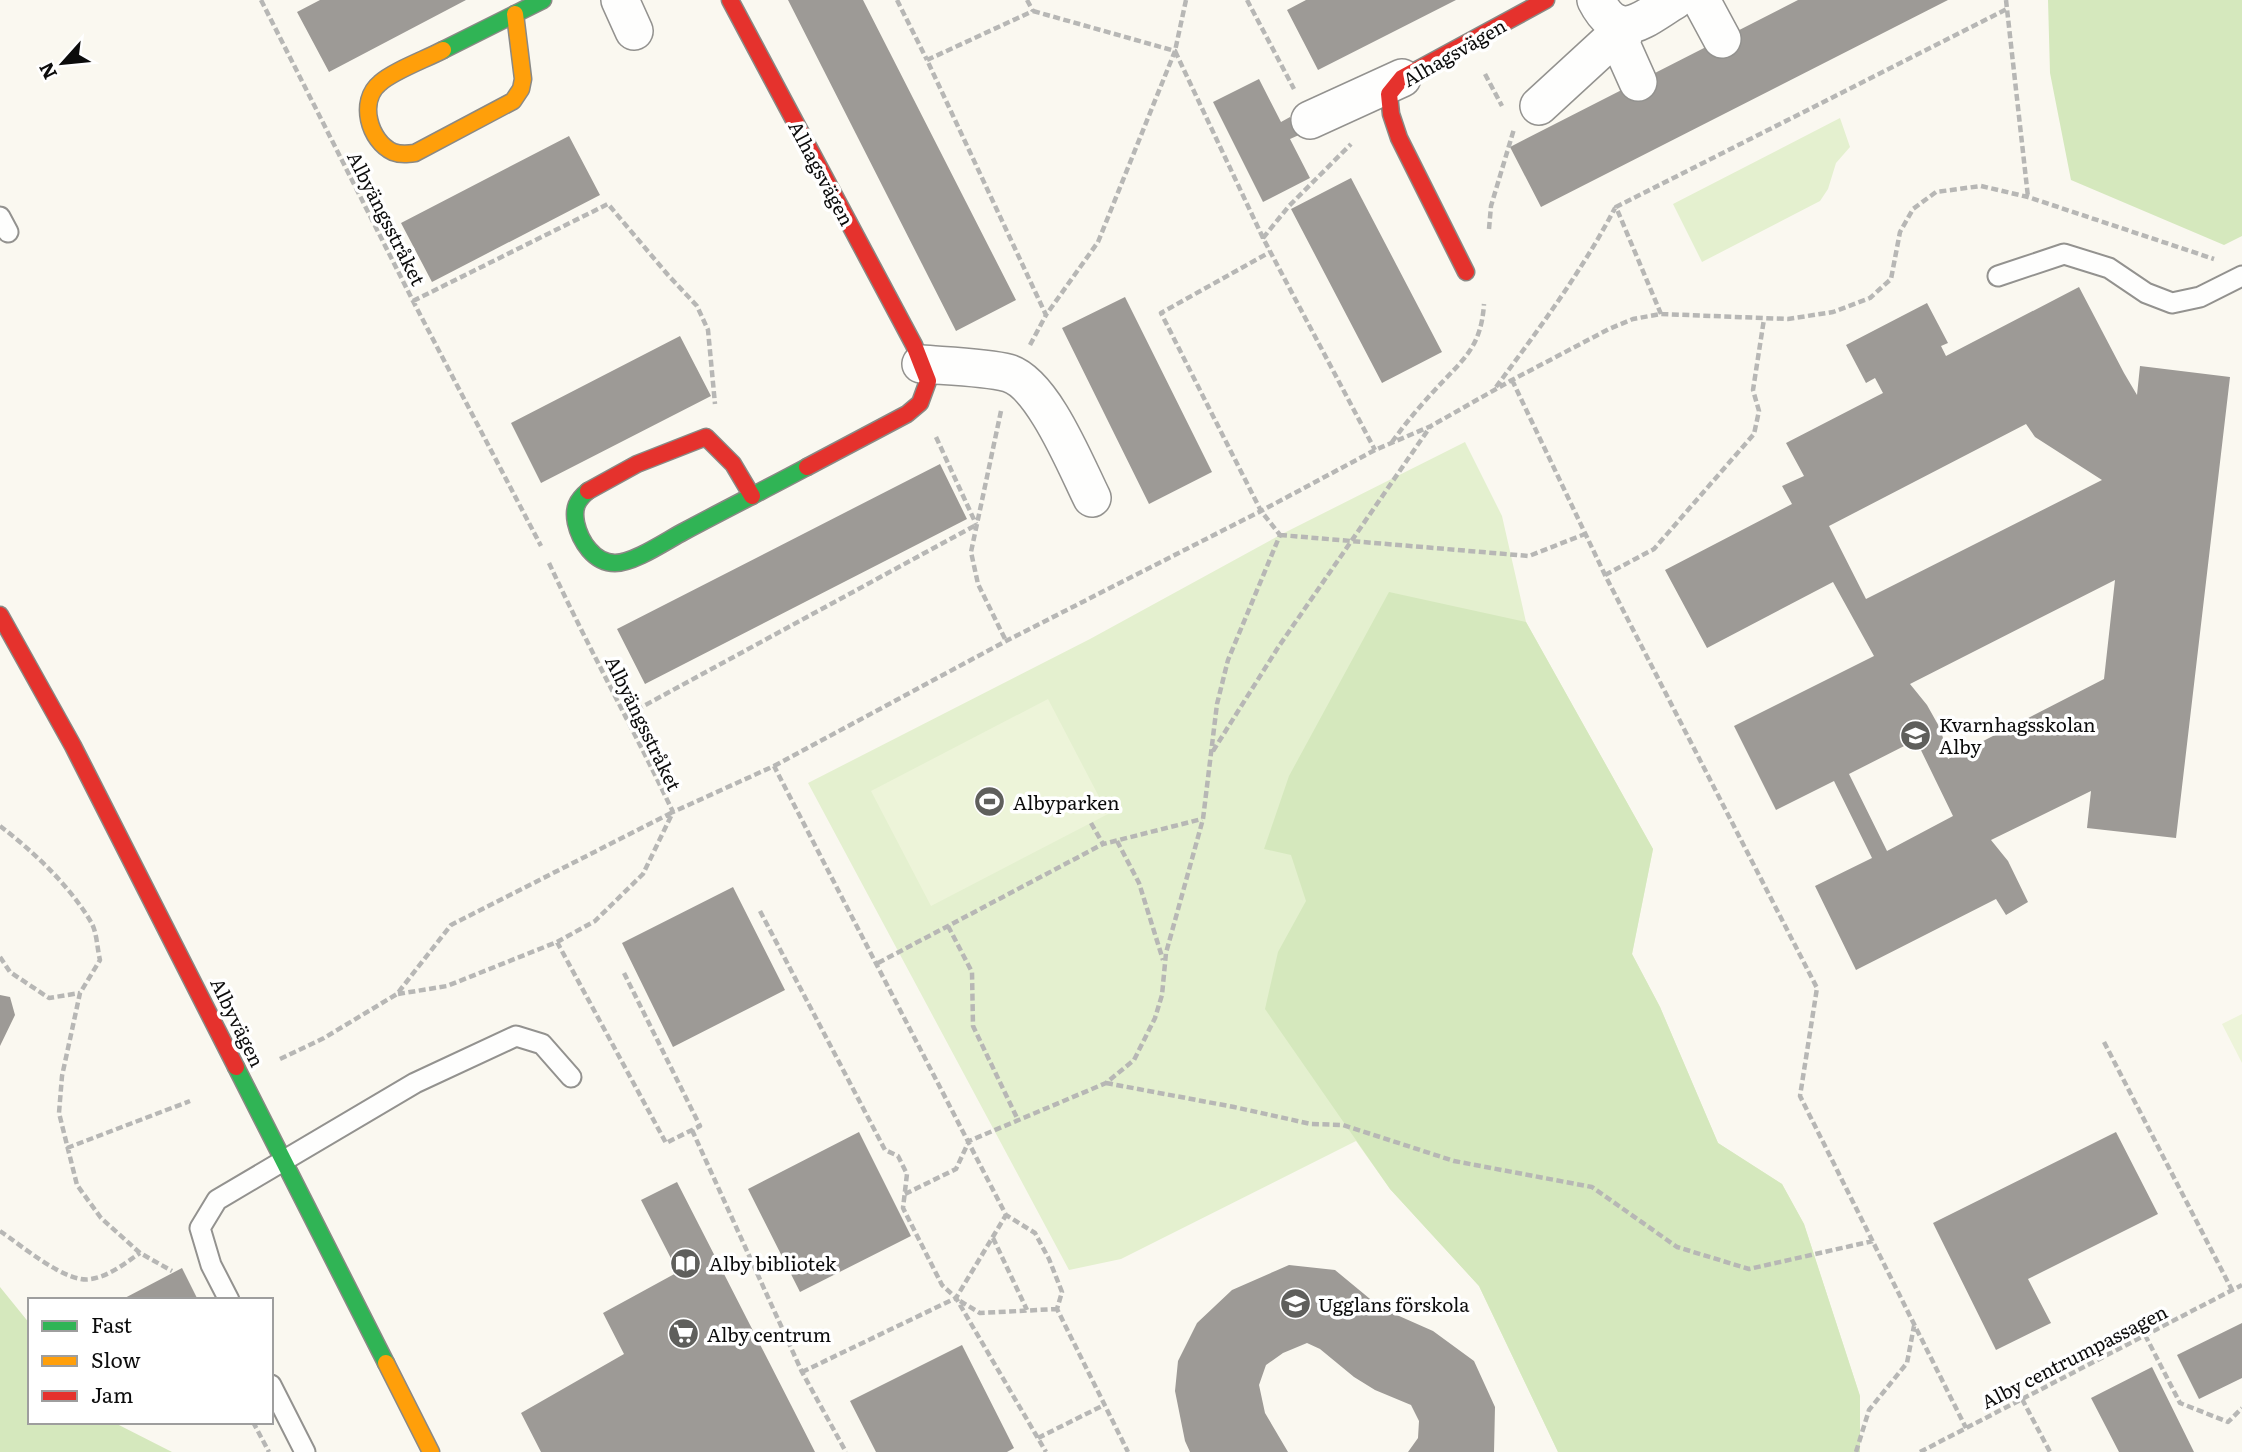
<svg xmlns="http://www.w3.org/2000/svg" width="2242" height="1452" font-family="Literata,serif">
  <rect width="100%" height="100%" fill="#faf8f0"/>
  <path fill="#e4f0cf" d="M 1840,118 L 1850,147 L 1836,163 L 1828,189 L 1820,201 L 1702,262 L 1673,204 Z
    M 1465,442 L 1502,516 L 1526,622 L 1653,849 L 1632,954 L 1660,1007 L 1718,1143 L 1782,1184 L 1804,1224 L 1860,1396 L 1860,1452 L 1558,1452 L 1479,1286 L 1390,1189 L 1356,1141 L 1121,1259 L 1069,1270 L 808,783 L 1090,639 L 1280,535 Z"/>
  <path fill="#d5e8bd" d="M 2048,0 L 2242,0 L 2242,236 L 2224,245 L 2071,180 L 2050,73 Z
    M 1389,592 L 1526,622 L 1653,849 L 1632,954 L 1660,1007 L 1718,1143 L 1782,1184 L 1804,1224 L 1860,1396 L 1860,1452 L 1558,1452 L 1479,1286 L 1390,1189 L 1265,1009 L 1278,952 L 1306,901 L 1291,855 L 1264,849 L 1289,776 Z
    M 0,1287 L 30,1324 L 30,1422 L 113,1422 L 172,1452 L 0,1452 Z"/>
  <path fill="#edf4d9" d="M 1048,699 L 1108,814 L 931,906 L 871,791 Z
    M 2242,1014 L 2242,1063 L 2222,1024 Z"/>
  <path fill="#9d9a96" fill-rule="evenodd" d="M 320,0 L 466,0 L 329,72 L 297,12 Z
    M 788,0 L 863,0 L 1016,300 L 956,331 Z
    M 1306,0 L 1456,0 L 1318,70 L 1287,10 Z
    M 1798,0 L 1948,0 L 1541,207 L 1510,147 Z
    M 1259,79 L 1281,122 L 1290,117 L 1299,135 L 1290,139 L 1310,178 L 1263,202 L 1213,102 Z
    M 569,136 L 600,195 L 432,282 L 401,223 Z
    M 1351,178 L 1442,352 L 1382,383 L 1291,209 Z
    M 2079,287 L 2124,373 L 2137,395 L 2140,366 L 2230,377 L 2176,838 L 2087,828 L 2091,791 L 1991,840 L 2008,861 L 2028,902 L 2006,915 L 1996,899 L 1856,970 L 1815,886 L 1872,858 L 1834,781 L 1776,810 L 1734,726 L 1874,656 L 1833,582 L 1707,648 L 1665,570 L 1792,504 L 1782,486 L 1804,476 L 1786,443 L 1883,393 L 1875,378 L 1866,383 L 1846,345 L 1927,303 L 1948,343 L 1941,346 L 1946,356 ZM 2026,424 L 2035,437 L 2102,480 L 1866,599 L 1829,526 ZM 2115,580 L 2104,679 L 1948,759 L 1941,730 L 1927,705 L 1910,684 ZM 1916,740 L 1953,816 L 1887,851 L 1849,774 Z
    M 1125,297 L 1212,472 L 1149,504 L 1062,328 Z
    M 680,336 L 711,396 L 541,483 L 511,423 Z
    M 940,464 L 967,519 L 645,684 L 617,629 Z
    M 733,887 L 785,990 L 673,1047 L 622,943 Z
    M 0,995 L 10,997 L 15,1015 L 0,1046 Z
    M 859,1132 L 911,1236 L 800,1292 L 748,1189 Z
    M 2116,1132 L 2158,1214 L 2028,1279 L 2051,1323 L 1996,1350 L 1933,1223 Z
    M 677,1182 L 815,1452 L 541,1452 L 521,1413 L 624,1354 L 603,1313 L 678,1272 L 641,1200 Z
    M 1289,1265 L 1335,1270 L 1381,1308 L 1433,1331 L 1474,1361 L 1495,1407 L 1494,1452 L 1408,1452 L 1418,1438 L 1419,1421 L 1411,1405 L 1375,1390 L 1354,1377 L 1320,1349 L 1307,1343 L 1283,1353 L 1266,1365 L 1259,1385 L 1265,1413 L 1288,1452 L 1190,1452 L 1185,1441 L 1175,1391 L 1178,1361 L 1197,1323 L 1232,1290 Z
    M 182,1268 L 198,1300 L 121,1300 Z
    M 2242,1323 L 2242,1378 L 2199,1399 L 2177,1355 Z
    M 962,1345 L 1014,1448 L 1007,1452 L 876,1452 L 850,1401 Z
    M 2152,1367 L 2194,1452 L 2119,1452 L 2091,1398 Z"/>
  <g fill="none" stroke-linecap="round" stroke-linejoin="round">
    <defs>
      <path id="lane" d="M 0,217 L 8,232
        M 1998,276 L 2064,254 L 2109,268 L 2146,293 L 2172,303 L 2200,297 L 2242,276
        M 229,1300 L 211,1265 L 200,1228 L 217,1200 L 415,1083 L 516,1036 L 542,1044 L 571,1077
        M 271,1385 L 305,1452"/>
      <path id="street" d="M 620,0 L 634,31
        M 1596,0 C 1619,45 1643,19 1675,0
        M 1701,0 L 1722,39
        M 1626,26 L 1621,44 L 1638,82
        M 1539,106 L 1626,26
        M 1310,120 L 1402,78
        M 921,364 C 946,366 986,367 1008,373 C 1043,383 1076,466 1092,498"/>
      <path id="fast" d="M 443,50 L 543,0
        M 588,491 C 577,500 573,508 576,523 C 580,541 594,563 615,563 C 634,563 666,541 683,532 C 724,510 766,489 807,467
        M 236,1067 L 386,1363"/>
      <path id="slow" d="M 443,50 C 426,59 393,71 380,83 C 358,101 369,141 393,152 C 401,155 408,154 415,153 L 513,101 L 521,89 L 523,79 L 515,14
        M 386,1363 L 431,1452"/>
      <path id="jam" d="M 730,0 L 914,345 L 928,381 L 920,403 L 907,414 L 807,467
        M 1466,272 L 1399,138 L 1391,114 L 1389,94 L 1402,78 L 1546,0
        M 588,491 L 637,464 L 706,437 L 733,464 L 752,496
        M 0,615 L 73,746 L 236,1067"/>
    </defs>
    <use href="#lane" stroke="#93928f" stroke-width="23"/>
    <use href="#street" stroke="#93928f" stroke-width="40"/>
    <use href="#fast" stroke="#8a8985" stroke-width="19"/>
    <use href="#slow" stroke="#8a8985" stroke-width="19"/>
    <use href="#jam" stroke="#8a8985" stroke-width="19"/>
    <path stroke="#b7b7b5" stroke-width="4.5" stroke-dasharray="7 3.5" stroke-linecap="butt" d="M 261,0 L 413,301 L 541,546
      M 897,0 L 927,60
      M 1027,0 L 1033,11
      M 1186,0 L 1175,51 L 1263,238 L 1375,450
      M 1247,0 L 1294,89
      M 2006,0 L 2028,197
      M 1033,11 L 1175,51 L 1098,242 L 1046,315 L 927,60 Z
      M 1485,74 L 1502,106
      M 1489,229 L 1491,206 L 1514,129
      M 1263,238 L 1289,206 L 1351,144
      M 413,301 L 608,204 L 668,275 L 697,306 L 708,330 L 715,404
      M 1661,314 L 1616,207 L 2007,9
      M 1030,345 L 1046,315
      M 1512,380 L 1605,575 L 1817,988 L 1800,1096 L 1966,1428
      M 1496,387 C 1539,329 1582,271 1615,208
      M 1001,411 L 971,552 L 978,584 L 1006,641
      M 936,437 L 976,524
      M 1392,442 C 1405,424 1419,407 1434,391 C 1462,360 1481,349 1484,304
      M 1280,535 L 1529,556 L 1585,534
      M 549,563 C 588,647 633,728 673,812 L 774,766 L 1006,1215 L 1035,1233 L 1049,1259 L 1062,1292 L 1057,1309 L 1128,1452
      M 1605,575 L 1654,549 L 1754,434 L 1759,411 L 1753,390 L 1764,319
      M 627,715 L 976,525
      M 1213,751 L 1279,646 L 1430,427
      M 774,766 L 1006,641 L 1261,511 L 1375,450 L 1431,426 L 1512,380 L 1609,329 L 1633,319 L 1661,314 L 1788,319 L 1833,312 L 1870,298 L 1891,279 L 1900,232 L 1913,209 L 1936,192 L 1981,186 L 2028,197 L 2214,259
      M 1091,823 L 1103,844 L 1202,819
      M 0,826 C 34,852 69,885 91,922 C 97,932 97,948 100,960 L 80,993 L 62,1076 L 59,1113 L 77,1185 L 101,1218 L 140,1253 L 172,1271
      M 1117,841 L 1139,883 L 1163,960
      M 760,911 L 885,1150 L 898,1156 L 907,1174 L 903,1208 L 942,1285 L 956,1298 L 1046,1452
      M 948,926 L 972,972 L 973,1026 L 1018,1120
      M 557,942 L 666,1143 L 700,1126 L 624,973
      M 0,957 L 10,972 L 49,998 L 80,993
      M 878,963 L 1103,844
      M 398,994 L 447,986 L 557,942 L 595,921 L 643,874 L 673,812
      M 2104,1042 L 2232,1290
      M 280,1059 L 324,1038 L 397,994 L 451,925 L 673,812
      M 1106,1083 L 1234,1107 L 1311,1124 L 1343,1125 L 1454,1161 L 1592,1187 L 1677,1247 L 1749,1269 L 1873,1241
      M 692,1130 L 802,1372 L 846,1452
      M 67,1148 L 190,1101
      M 905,1194 L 956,1169 L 969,1141 L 1106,1083 L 1134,1060 L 1155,1018 L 1162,995 L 1166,953 L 1203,819 L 1217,704 L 1228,660 L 1280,535 L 1261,511 L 1161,313 L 1270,252
      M 0,1231 C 21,1245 66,1284 91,1279 C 110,1276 125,1263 140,1253
      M 993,1238 L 1027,1310
      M 960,1301 L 980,1313 L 1057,1309
      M 2145,1335 L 2180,1403 L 2228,1422 L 2242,1408
      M 802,1372 L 956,1298 L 1006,1215
      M 2022,1399 L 2050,1452
      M 253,1422 L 269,1452
      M 1038,1438 L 1104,1405
      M 1856,1452 L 1869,1410 L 1907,1363 L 1914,1326
      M 1920,1452 L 2242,1285"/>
    <use href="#lane" stroke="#fefefd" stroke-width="19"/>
    <use href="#street" stroke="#fefefd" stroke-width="37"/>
    <use href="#fast" stroke="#30b455" stroke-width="16"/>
    <use href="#slow" stroke="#ff9f0a" stroke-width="16"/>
    <use href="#jam" stroke="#e5322d" stroke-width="16"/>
  </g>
  <defs>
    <symbol id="school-disc" viewBox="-11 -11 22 22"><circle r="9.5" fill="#5f5f5c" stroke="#fff"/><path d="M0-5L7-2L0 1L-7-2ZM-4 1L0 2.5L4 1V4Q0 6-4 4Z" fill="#fff"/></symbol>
    <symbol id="stadium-disc" viewBox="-11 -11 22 22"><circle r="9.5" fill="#5f5f5c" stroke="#fff"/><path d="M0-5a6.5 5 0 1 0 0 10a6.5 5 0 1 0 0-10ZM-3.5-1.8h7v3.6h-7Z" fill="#fff"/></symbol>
    <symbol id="library-disc" viewBox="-11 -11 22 22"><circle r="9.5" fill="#5f5f5c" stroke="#fff"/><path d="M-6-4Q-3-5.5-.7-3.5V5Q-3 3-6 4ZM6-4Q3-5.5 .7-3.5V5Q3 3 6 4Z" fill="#fff"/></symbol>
    <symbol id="supermarket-disc" viewBox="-11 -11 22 22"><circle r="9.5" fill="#5f5f5c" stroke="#fff"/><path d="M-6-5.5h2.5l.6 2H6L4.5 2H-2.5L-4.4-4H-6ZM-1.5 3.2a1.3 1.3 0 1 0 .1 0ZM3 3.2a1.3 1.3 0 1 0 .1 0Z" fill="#fff"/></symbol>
  </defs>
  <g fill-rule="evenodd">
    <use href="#school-disc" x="1898" y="718" width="35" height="35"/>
    <use href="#stadium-disc" x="972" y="784" width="35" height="35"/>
    <use href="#library-disc" x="668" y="1246" width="35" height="35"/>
    <use href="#school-disc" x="1278" y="1286" width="35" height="35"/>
    <use href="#supermarket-disc" x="666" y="1316" width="35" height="35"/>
  </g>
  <g text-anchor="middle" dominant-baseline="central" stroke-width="7" stroke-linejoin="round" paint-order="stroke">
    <g font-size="19" fill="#0c0c0c" stroke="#fff">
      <text transform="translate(1454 52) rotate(-30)">Alhagsvägen</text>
      <text transform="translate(822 173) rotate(62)">Alhagsvägen</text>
      <text transform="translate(387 218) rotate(63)">Albyängsstråket</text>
      <text transform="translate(644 723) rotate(64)">Albyängsstråket</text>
      <text transform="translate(238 1022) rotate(64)">Albyvägen</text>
      <text transform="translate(2074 1356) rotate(-27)">Alby centrumpassagen</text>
    </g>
    <g font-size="19" fill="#0c0c0c" stroke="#fff" text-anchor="start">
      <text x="1939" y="724">Kvarnhagsskolan<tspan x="1939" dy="22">Alby</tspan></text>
      <text x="1013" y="802">Albyparken</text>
      <text x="709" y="1263">Alby bibliotek</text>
      <text x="1318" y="1304">Ugglans förskola</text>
      <text x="707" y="1334">Alby centrum</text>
    </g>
  </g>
  <rect x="28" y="1298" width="245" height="126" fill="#ffffff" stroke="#9e9e9e" stroke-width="2"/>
  <rect x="42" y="1321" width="35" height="10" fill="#30b455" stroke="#9e9e9e" stroke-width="2"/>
  <text x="91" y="1333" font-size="21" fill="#0c0c0c">Fast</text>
  <rect x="42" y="1356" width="35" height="10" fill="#ff9f0a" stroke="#9e9e9e" stroke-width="2"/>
  <text x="91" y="1368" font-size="21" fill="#0c0c0c">Slow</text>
  <rect x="42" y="1391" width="35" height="10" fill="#e5322d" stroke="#9e9e9e" stroke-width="2"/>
  <text x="91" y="1403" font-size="21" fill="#0c0c0c">Jam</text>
  <g transform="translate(63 63) rotate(243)" stroke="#ffffff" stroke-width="5" paint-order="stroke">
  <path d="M0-5L12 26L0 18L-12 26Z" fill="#0c0c0c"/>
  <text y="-10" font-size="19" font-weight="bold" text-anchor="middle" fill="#0c0c0c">N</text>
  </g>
</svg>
